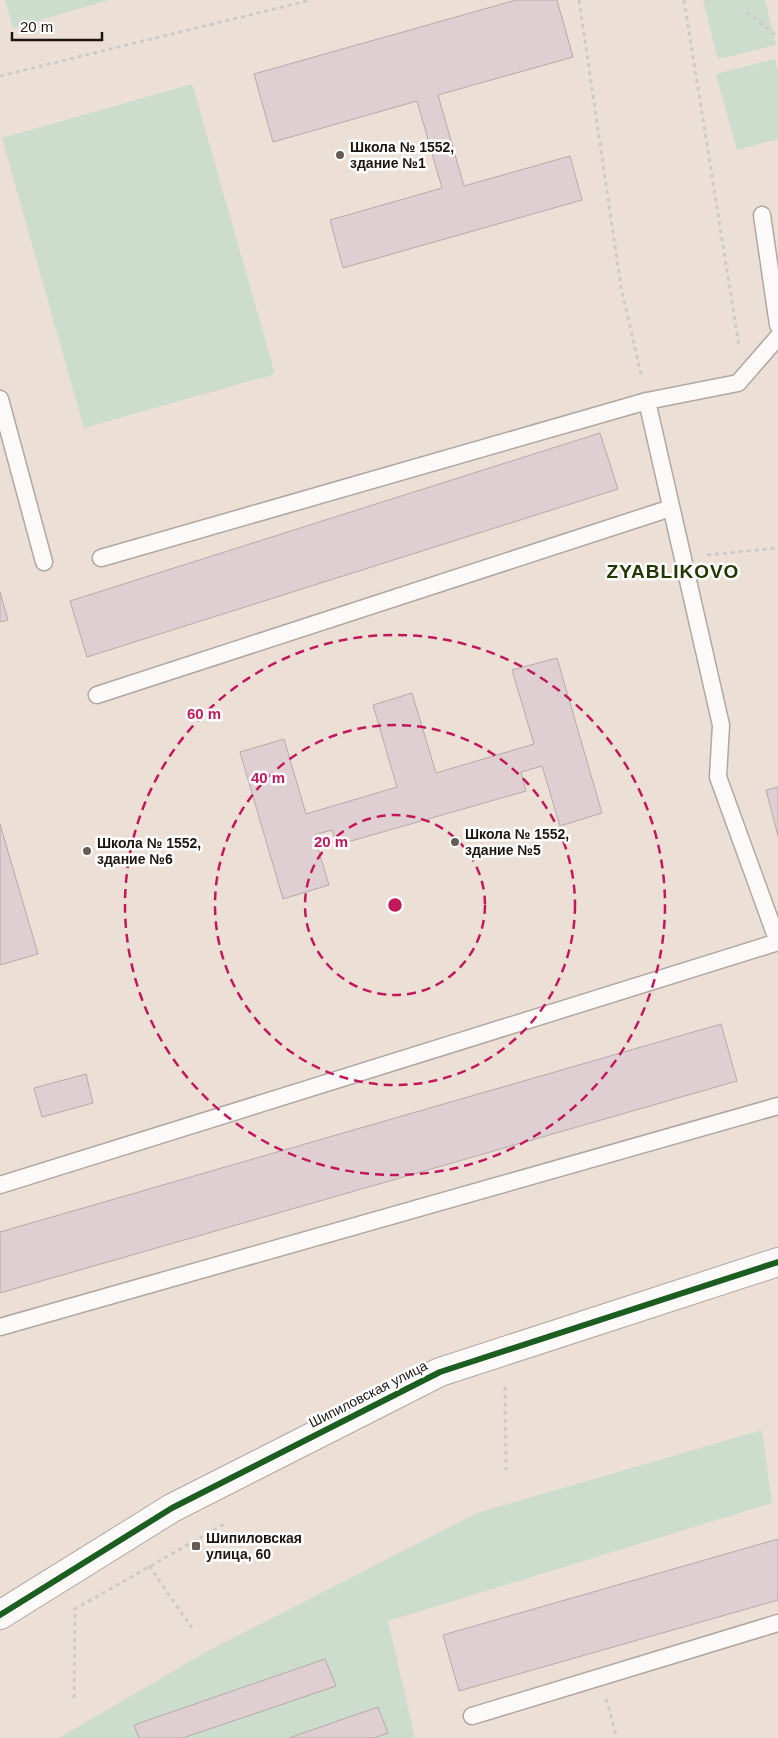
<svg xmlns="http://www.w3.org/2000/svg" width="778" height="1738" font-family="Helvetica,sans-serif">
  <rect width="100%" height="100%" fill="#ecdfd6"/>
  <path fill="#ccdccd" d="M 5,0 L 109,0 L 13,28 Z
    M 703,0 L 765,0 L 776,45 L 718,59 Z
    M 775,59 L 778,72 L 778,139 L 737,150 L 716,74 Z
    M 192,84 L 275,374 L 84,428 L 2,138 Z
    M 762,1430 L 772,1503 L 388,1621 L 415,1738 L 59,1738 L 206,1652 L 477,1513 Z"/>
  <path fill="#dfcfd2" stroke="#b5aba9" d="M 516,0 L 557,0 L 573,57 L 438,95 L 464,186 L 570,156 L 582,200 L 343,268 L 330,220 L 442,188 L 417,101 L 273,142 L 254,74 Z
    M 600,433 L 618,489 L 87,657 L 70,601 Z
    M 0,592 L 8,620 L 0,622 Z
    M 557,658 L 602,813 L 560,826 L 542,766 L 521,772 L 526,791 L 337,845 L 332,830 L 314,835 L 329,885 L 283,899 L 240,752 L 284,739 L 306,814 L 397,787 L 373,705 L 412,693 L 436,773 L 534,744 L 512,670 Z
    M 778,787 L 778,836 L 766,790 Z
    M 0,824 L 38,954 L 0,965 Z
    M 721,1024 L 737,1081 L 0,1293 L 0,1232 Z
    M 86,1074 L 93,1103 L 42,1117 L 34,1088 Z
    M 778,1539 L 778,1600 L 459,1691 L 443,1635 Z
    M 325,1659 L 336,1686 L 183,1738 L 139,1738 L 134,1725 Z
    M 378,1707 L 388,1733 L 374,1738 L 289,1738 Z"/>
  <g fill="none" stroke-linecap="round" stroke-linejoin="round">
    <defs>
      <path id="lane" d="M 762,215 L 778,325
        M 0,399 L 44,562
        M 647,401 L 738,383 L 778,337
        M 101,558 L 647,401 L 721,725 L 718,777 L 778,942
        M 97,695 L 671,508
        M 0,1185 L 778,942
        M 0,1327 L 778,1106
        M 472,1716 L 778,1623"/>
      <path id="secondary" d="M 0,1615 L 172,1508 L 440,1372 L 778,1262"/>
    </defs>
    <use href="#lane" stroke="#b1a7a1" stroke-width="19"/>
    <use href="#secondary" stroke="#b1a7a1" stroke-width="30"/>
    <path stroke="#cfcbc8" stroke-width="3" stroke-dasharray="4 4" stroke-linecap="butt" d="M 579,0 L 621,287 L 642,379
      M 684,0 L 739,346
      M 747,12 L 778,37
      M 0,76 L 311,0
      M 707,555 L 778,548
      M 505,1387 L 506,1470
      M 149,1566 L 192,1628
      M 74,1698 L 75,1609 L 226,1523
      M 606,1699 L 617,1738"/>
    <use href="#lane" stroke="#fcfaf9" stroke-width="16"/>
    <use href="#secondary" stroke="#fcfaf9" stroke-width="28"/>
    <defs>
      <path id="cycleway" d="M 0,1615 L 172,1508 L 440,1372 L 778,1262"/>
    </defs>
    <use href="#cycleway" stroke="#fff" stroke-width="9"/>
    <use href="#cycleway" stroke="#1b5e20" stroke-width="6"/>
  </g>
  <g fill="none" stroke="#c2185b" stroke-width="2.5" stroke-dasharray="9 6">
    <circle cx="395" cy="905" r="90"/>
    <circle cx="395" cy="905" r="180"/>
    <circle cx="395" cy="905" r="270"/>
  </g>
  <g fill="#665c55" stroke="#fff" stroke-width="2">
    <circle cx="340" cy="155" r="5"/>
    <circle cx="455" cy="842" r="5"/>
    <circle cx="87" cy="851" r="5"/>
    <rect x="191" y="1541" width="10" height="10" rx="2.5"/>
  </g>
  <g text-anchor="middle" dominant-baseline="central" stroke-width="5" stroke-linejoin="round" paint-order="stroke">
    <g font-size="14" font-weight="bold" fill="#1e1610" stroke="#fff" text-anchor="start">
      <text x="350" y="147">Школа № 1552,<tspan x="350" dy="16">здание №1</tspan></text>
      <text x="465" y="834">Школа № 1552,<tspan x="465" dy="16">здание №5</tspan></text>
      <text x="97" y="843">Школа № 1552,<tspan x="97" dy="16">здание №6</tspan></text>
      <text x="206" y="1538">Шипиловская<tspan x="206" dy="16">улица, 60</tspan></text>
    </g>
    <g font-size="14" fill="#1e1610" stroke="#fff">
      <text transform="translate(368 1394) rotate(-27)">Шипиловская улица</text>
    </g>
    <g font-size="19" font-weight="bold" letter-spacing="1" fill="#223600" stroke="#fff">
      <text x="673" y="571">ZYABLIKOVO</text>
    </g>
  </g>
  <circle cx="395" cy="905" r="8" fill="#c2185b" stroke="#fff" stroke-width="2.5"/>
  <g font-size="15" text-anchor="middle" font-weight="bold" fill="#c2185b" stroke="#fff" stroke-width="5" stroke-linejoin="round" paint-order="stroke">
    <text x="204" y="719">60 m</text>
    <text x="268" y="783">40 m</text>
    <text x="331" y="847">20 m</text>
  </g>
  <path d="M12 32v8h90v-8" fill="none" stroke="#1e1610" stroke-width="2.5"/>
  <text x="20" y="32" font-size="15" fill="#1e1610" stroke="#ffffff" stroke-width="4" paint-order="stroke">20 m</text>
</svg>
